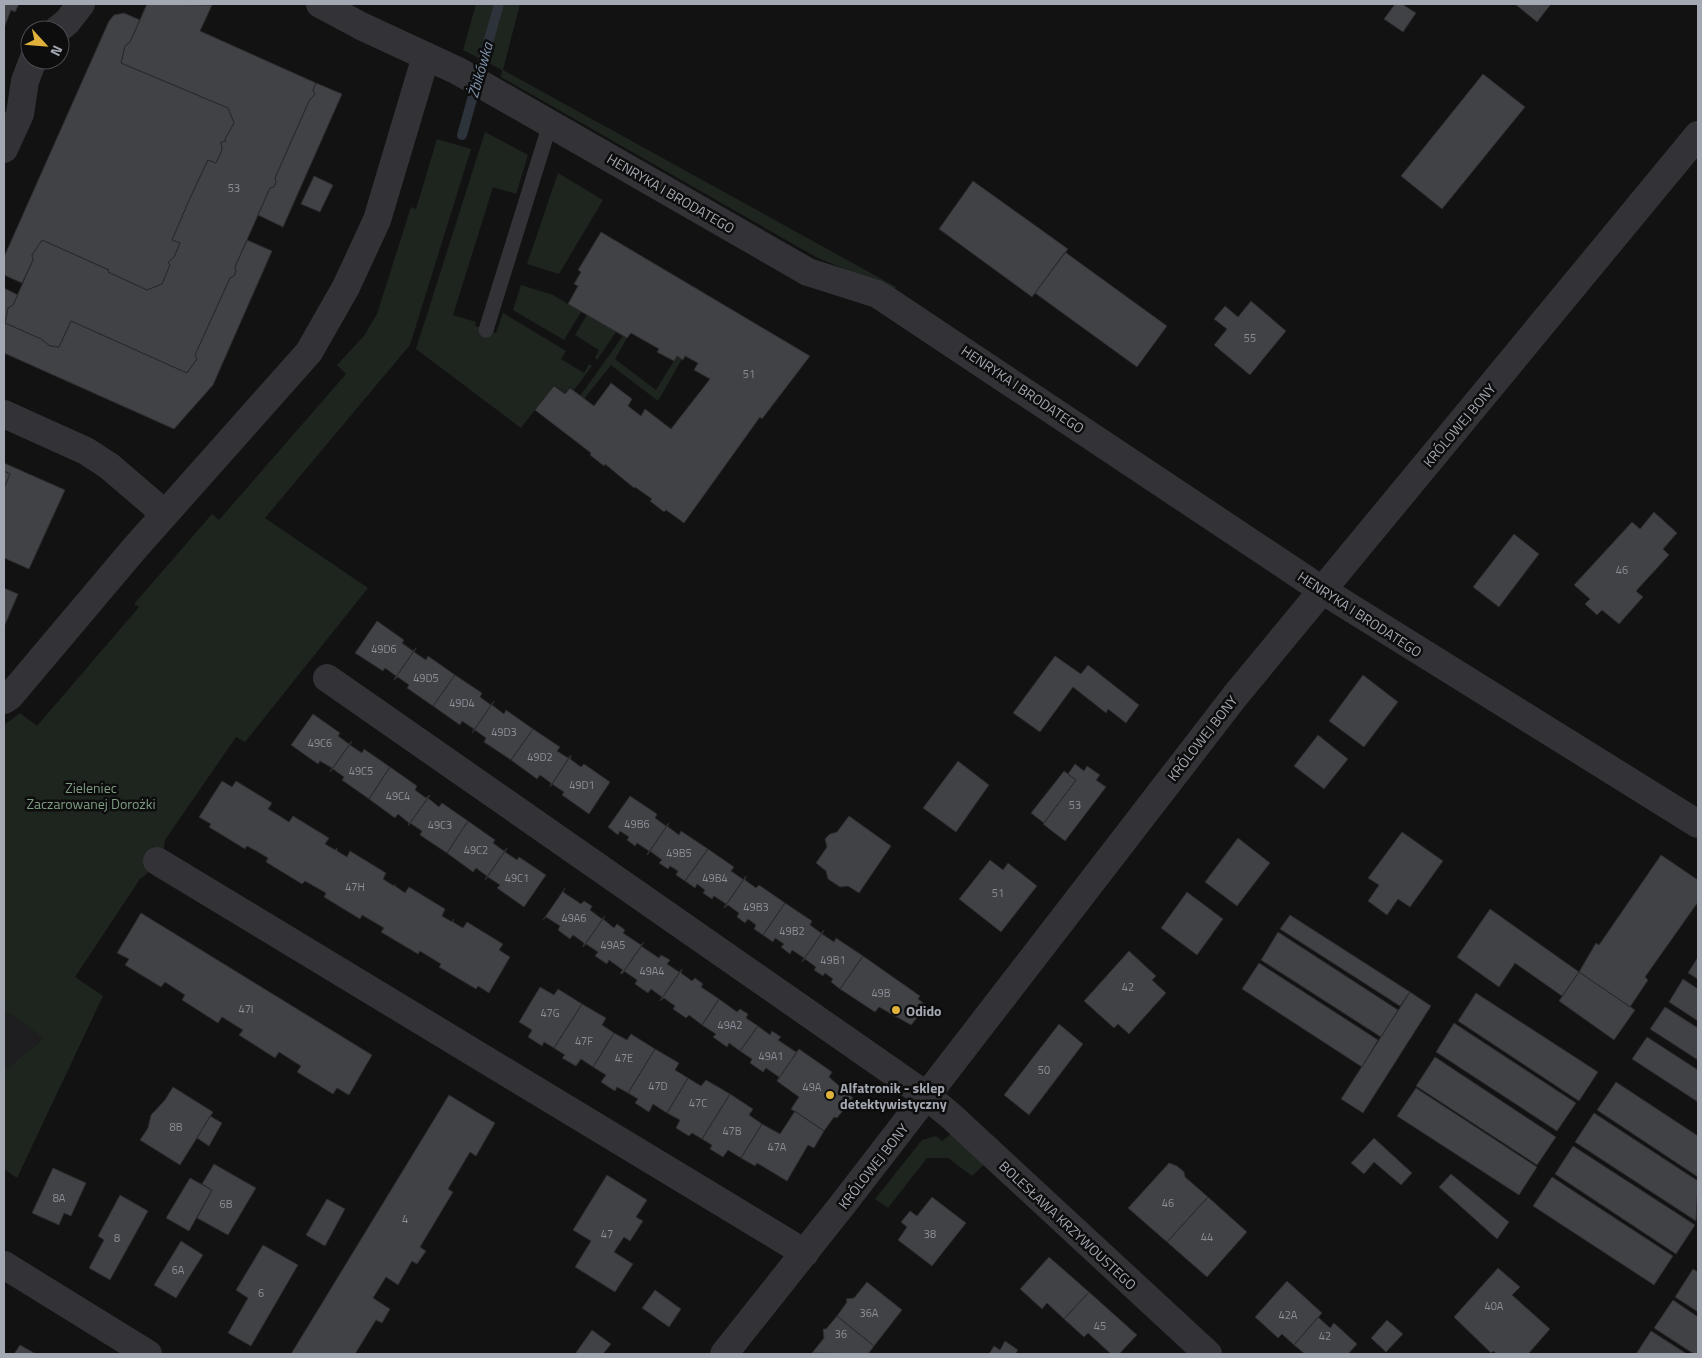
<svg xmlns="http://www.w3.org/2000/svg" width="1702" height="1358" font-family="'Titillium Web',sans-serif">
  <rect width="100%" height="100%" fill="#121213"/>
  <path fill="#1e1e20" d="M 4,1011 L 27,1025 L 43,1039 L 4,1071 Z"/>
  <path fill="#1e251f" d="M 476,4 L 520,4 L 503,70 L 896,287 L 894,290 L 816,257 L 501,77 L 502,70 L 463,50 Z
    M 485,132 L 528,155 L 516,194 L 493,187 L 453,315 L 476,322 L 475,326 L 496,333 L 503,313 L 566,351 L 561,359 L 584,373 L 589,364 L 592,366 L 574,390 L 570,387 L 565,393 L 554,385 L 521,428 L 416,349 Z
    M 437,139 L 471,149 L 410,345 L 265,518 L 368,588 L 245,742 L 236,737 L 165,840 C 164,856 153,870 140,879 L 75,977 L 103,996 L 17,1178 L 4,1169 L 4,1071 L 43,1039 L 27,1025 L 4,1011 L 4,725 L 20,713 L 37,726 L 139,607 L 134,604 L 212,514 L 219,520 L 346,374 L 337,365 L 364,336 L 377,314 L 411,207 L 416,209 Z
    M 558,173 L 603,200 L 559,274 L 527,264 Z
    M 521,285 L 553,295 L 581,312 L 564,340 L 513,310 Z
    M 587,315 L 616,332 L 597,360 L 595,358 L 599,350 L 575,335 Z
    M 623,336 L 627,338 L 615,359 L 656,390 L 677,356 L 682,359 L 658,401 L 611,365 L 584,399 L 580,396 Z
    M 952,1133 L 985,1164 L 972,1176 L 948,1158 L 927,1158 L 888,1208 L 875,1199 L 922,1140 L 936,1136 L 942,1141 Z"/>
  <g fill="none" stroke-linecap="round" stroke-linejoin="round">
    <path stroke="#2c333a" stroke-width="10" d="M 462,135 L 499,4"/>
  </g>
  <path fill="#414246" stroke="#2c2c2f" d="M 4,4 L 19,4 L 15,12 L 11,10 L 4,28 Z
    M 147,4 L 212,5 L 200,31 L 316,83 L 313,90 L 315,94 L 309,101 L 275,178 L 276,182 L 274,187 L 270,188 L 235,267 L 236,271 L 234,276 L 230,278 L 195,355 L 197,359 L 187,373 L 71,321 L 59,347 L 50,346 L 41,339 L 5,323 L 8,308 L 13,305 L 33,260 L 32,255 L 42,240 L 109,270 L 108,272 L 147,290 L 162,284 L 170,265 L 168,262 L 174,257 L 180,243 L 172,240 L 190,198 L 208,160 L 216,163 L 222,150 L 221,142 L 226,141 L 225,139 L 234,123 L 228,108 L 121,63 L 125,46 L 130,42 Z
    M 1395,4 L 1402,4 L 1416,13 L 1403,32 L 1384,19 Z
    M 1515,4 L 1551,4 L 1537,22 Z
    M 124,13 L 140,20 L 130,42 L 125,46 L 121,63 L 228,108 L 234,123 L 225,139 L 226,141 L 221,142 L 222,150 L 216,163 L 208,160 L 190,198 L 172,240 L 180,243 L 174,257 L 168,262 L 170,265 L 162,284 L 147,290 L 108,272 L 109,270 L 42,240 L 32,255 L 33,260 L 22,283 L 4,275 L 4,257 L 109,21 L 114,15 Z
    M 1483,74 L 1525,107 L 1442,209 L 1401,176 Z
    M 316,83 L 342,94 L 283,227 L 258,215 L 270,188 L 274,187 L 276,182 L 275,178 L 309,101 L 315,94 L 313,90 Z
    M 314,176 L 333,185 L 320,212 L 301,204 Z
    M 973,181 L 1068,249 L 1032,297 L 939,229 Z
    M 601,232 L 810,356 L 762,419 L 760,417 L 684,523 L 666,510 L 664,512 L 650,501 L 652,499 L 635,487 L 634,488 L 605,464 L 604,466 L 590,455 L 591,453 L 535,410 L 554,386 L 565,394 L 570,388 L 594,406 L 611,383 L 632,399 L 628,406 L 641,416 L 645,409 L 671,429 L 710,379 L 694,370 L 698,363 L 685,356 L 683,360 L 677,356 L 674,361 L 657,352 L 659,349 L 631,333 L 627,338 L 568,304 L 578,286 L 574,284 L 581,272 L 578,270 Z
    M 247,240 L 272,251 L 213,385 L 174,429 L 4,353 L 4,288 L 18,295 L 13,305 L 8,308 L 5,323 L 41,339 L 50,346 L 59,347 L 71,321 L 187,373 L 197,359 L 195,355 L 230,278 L 234,276 L 236,271 L 235,267 Z
    M 1065,252 L 1167,326 L 1137,367 L 1035,293 Z
    M 1251,301 L 1286,331 L 1250,375 L 1214,345 L 1227,329 L 1214,319 L 1225,306 L 1238,317 Z
    M 4,463 L 65,490 L 29,569 L 4,558 L 4,488 L 10,474 L 4,471 Z
    M 4,471 L 10,474 L 4,488 Z
    M 1654,512 L 1677,533 L 1663,549 L 1669,555 L 1636,591 L 1643,597 L 1619,624 L 1602,610 L 1597,615 L 1585,604 L 1590,599 L 1574,585 L 1632,522 L 1640,529 Z
    M 1514,534 L 1539,554 L 1499,607 L 1473,587 Z
    M 4,588 L 18,594 L 4,627 Z
    M 377,621 L 404,640 L 402,643 L 413,651 L 416,648 L 394,680 L 396,676 L 385,668 L 383,671 L 355,653 Z
    M 416,648 L 414,652 L 426,660 L 428,656 L 455,675 L 433,706 L 407,688 L 409,685 L 398,677 L 394,680 Z
    M 1055,656 L 1081,674 L 1088,665 L 1139,705 L 1126,723 L 1108,709 L 1106,713 L 1073,687 L 1040,732 L 1013,713 Z
    M 455,675 L 482,693 L 480,697 L 491,705 L 494,701 L 472,733 L 474,729 L 462,721 L 460,725 L 433,706 Z
    M 1363,675 L 1398,702 L 1364,747 L 1329,721 Z
    M 494,701 L 492,705 L 504,714 L 506,710 L 533,729 L 511,760 L 484,742 L 486,738 L 475,730 L 472,733 Z
    M 313,714 L 340,733 L 338,736 L 349,744 L 352,741 L 330,772 L 332,768 L 320,761 L 318,764 L 291,745 Z
    M 533,729 L 560,747 L 557,751 L 568,758 L 571,755 L 550,787 L 551,783 L 540,775 L 537,779 L 511,760 Z
    M 1318,735 L 1348,759 L 1324,789 L 1294,766 Z
    M 352,741 L 350,745 L 362,753 L 364,749 L 390,767 L 369,799 L 342,780 L 344,777 L 333,769 L 330,772 Z
    M 571,755 L 570,759 L 581,767 L 584,764 L 610,782 L 589,814 L 562,795 L 564,792 L 552,784 L 550,787 Z
    M 958,761 L 989,785 L 956,832 L 923,808 Z
    M 1075,764 L 1084,771 L 1087,766 L 1100,775 L 1096,780 L 1106,787 L 1065,841 L 1043,824 L 1076,780 L 1068,774 Z
    M 390,767 L 417,786 L 415,790 L 426,798 L 430,795 L 408,826 L 409,823 L 398,814 L 395,818 L 369,799 Z
    M 1064,771 L 1076,780 L 1044,823 L 1031,813 Z
    M 222,781 L 232,787 L 236,781 L 272,803 L 268,809 L 278,815 L 289,822 L 293,816 L 329,838 L 325,844 L 335,850 L 337,848 L 337,851 L 347,857 L 350,851 L 386,873 L 383,879 L 394,886 L 395,884 L 395,886 L 405,893 L 409,887 L 445,909 L 442,916 L 452,922 L 453,919 L 453,922 L 463,928 L 467,922 L 503,944 L 499,950 L 510,957 L 489,993 L 478,986 L 476,989 L 439,967 L 441,964 L 420,951 L 418,954 L 381,932 L 384,928 L 362,915 L 360,919 L 324,897 L 326,893 L 305,881 L 302,884 L 266,862 L 268,858 L 258,852 L 247,846 L 245,849 L 209,827 L 211,824 L 199,817 Z
    M 430,795 L 428,798 L 439,807 L 442,803 L 468,821 L 447,853 L 420,835 L 422,831 L 410,823 L 408,826 Z
    M 630,796 L 657,814 L 655,818 L 666,826 L 669,823 L 647,855 L 649,851 L 637,843 L 635,846 L 627,840 L 629,837 L 620,831 L 618,835 L 608,827 Z
    M 849,816 L 891,846 L 859,893 L 848,886 L 840,887 L 828,879 L 826,871 L 816,863 L 827,847 L 825,839 L 830,834 L 837,832 Z
    M 468,821 L 495,840 L 493,843 L 504,851 L 507,848 L 485,880 L 487,876 L 476,868 L 473,872 L 447,853 Z
    M 669,823 L 667,826 L 679,835 L 681,831 L 708,849 L 685,881 L 676,875 L 678,871 L 670,866 L 668,869 L 659,863 L 662,860 L 650,851 L 647,855 Z
    M 1402,832 L 1443,861 L 1410,907 L 1398,899 L 1387,915 L 1368,901 L 1379,885 L 1368,878 Z
    M 1238,838 L 1270,863 L 1237,906 L 1205,882 Z
    M 507,848 L 505,852 L 517,860 L 519,857 L 546,875 L 524,907 L 497,888 L 500,885 L 488,877 L 485,880 Z
    M 708,849 L 734,867 L 731,871 L 744,880 L 746,876 L 724,908 L 726,904 L 714,896 L 712,899 L 703,893 L 705,890 L 697,884 L 695,888 L 685,881 Z
    M 1661,855 L 1698,880 L 1698,902 L 1645,977 L 1648,980 L 1630,1007 L 1579,972 L 1596,943 L 1599,945 Z
    M 990,860 L 1003,870 L 1008,863 L 1037,886 L 1001,932 L 959,899 Z
    M 746,876 L 745,880 L 756,888 L 759,885 L 785,903 L 763,935 L 754,929 L 756,925 L 748,919 L 745,923 L 737,917 L 739,913 L 728,905 L 724,908 Z
    M 565,888 L 563,892 L 581,904 L 584,901 L 592,906 L 590,910 L 602,919 L 605,916 L 583,947 L 584,943 L 573,935 L 570,939 L 558,930 L 560,926 L 546,917 L 543,920 Z
    M 1187,892 L 1223,919 L 1197,955 L 1161,928 Z
    M 785,903 L 812,921 L 810,925 L 821,933 L 824,930 L 802,962 L 804,958 L 792,950 L 790,954 L 781,947 L 784,944 L 775,938 L 773,942 L 763,935 Z
    M 1490,909 L 1579,972 L 1562,996 L 1515,963 L 1499,987 L 1457,957 Z
    M 141,913 L 372,1055 L 349,1095 L 337,1088 L 333,1094 L 297,1072 L 301,1066 L 279,1052 L 275,1058 L 239,1035 L 243,1030 L 222,1017 L 218,1023 L 182,1000 L 185,995 L 165,982 L 161,987 L 125,965 L 129,959 L 117,953 Z
    M 1290,915 L 1410,992 L 1400,1006 L 1280,929 Z
    M 605,916 L 603,919 L 614,928 L 617,924 L 625,930 L 623,933 L 641,945 L 644,942 L 622,974 L 620,973 L 623,970 L 609,960 L 607,964 L 595,956 L 598,952 L 586,944 L 583,947 Z
    M 824,930 L 822,934 L 834,942 L 836,938 L 863,956 L 840,989 L 831,982 L 833,979 L 825,973 L 823,976 L 814,970 L 816,967 L 805,959 L 802,962 Z
    M 1278,932 L 1398,1010 L 1381,1037 L 1261,960 Z
    M 644,942 L 641,946 L 659,958 L 661,955 L 670,960 L 667,964 L 679,972 L 682,969 L 660,1001 L 662,997 L 651,989 L 648,993 L 635,984 L 637,980 L 624,971 L 622,974 Z
    M 1129,951 L 1156,976 L 1152,980 L 1166,993 L 1129,1034 L 1118,1024 L 1114,1028 L 1084,1001 Z
    M 863,956 L 920,996 L 918,999 L 927,1006 L 911,1025 L 879,1007 L 875,1012 L 840,989 Z
    M 1698,957 L 1698,979 L 1688,973 Z
    M 1259,963 L 1378,1040 L 1362,1067 L 1242,989 Z
    M 682,969 L 681,973 L 692,981 L 695,978 L 703,984 L 701,987 L 719,999 L 702,1025 L 689,1015 L 686,1018 L 673,1009 L 675,1006 L 664,998 L 660,1001 Z
    M 1579,972 L 1635,1010 L 1614,1040 L 1559,1001 Z
    M 1683,979 L 1698,989 L 1698,1021 L 1669,1002 Z
    M 540,987 L 554,995 L 558,989 L 582,1004 L 554,1048 L 544,1042 L 542,1046 L 528,1037 L 532,1030 L 519,1022 Z
    M 1410,992 L 1431,1006 L 1363,1113 L 1341,1099 Z
    M 1476,993 L 1598,1072 L 1579,1101 L 1458,1021 Z
    M 719,999 L 737,1012 L 740,1009 L 748,1014 L 746,1018 L 758,1026 L 740,1051 L 729,1043 L 727,1047 L 713,1037 L 716,1034 L 702,1025 Z
    M 582,1004 L 606,1018 L 602,1025 L 614,1033 L 593,1067 L 581,1059 L 576,1066 L 562,1058 L 565,1055 L 554,1048 Z
    M 1665,1007 L 1698,1028 L 1698,1060 L 1650,1029 Z
    M 1454,1023 L 1576,1103 L 1557,1131 L 1436,1052 Z
    M 1059,1024 L 1083,1044 L 1029,1115 L 1004,1095 Z
    M 758,1026 L 770,1035 L 772,1031 L 781,1037 L 778,1040 L 796,1052 L 799,1049 L 777,1081 L 779,1077 L 766,1068 L 763,1072 L 750,1063 L 752,1059 L 740,1051 Z
    M 614,1033 L 627,1040 L 631,1034 L 655,1049 L 628,1093 L 617,1087 L 615,1091 L 601,1082 L 606,1075 L 593,1067 Z
    M 1647,1037 L 1698,1070 L 1698,1102 L 1632,1059 Z
    M 655,1049 L 679,1063 L 675,1070 L 688,1078 L 667,1113 L 653,1104 L 649,1112 L 635,1103 L 638,1099 L 628,1093 Z
    M 799,1049 L 832,1072 L 829,1077 L 853,1098 L 837,1118 L 834,1117 L 824,1131 L 791,1109 L 799,1097 L 777,1081 Z
    M 1435,1057 L 1556,1137 L 1537,1165 L 1416,1086 Z
    M 688,1078 L 701,1086 L 706,1080 L 730,1094 L 702,1139 L 692,1133 L 689,1136 L 676,1128 L 680,1120 L 667,1113 Z
    M 1616,1082 L 1698,1136 L 1698,1177 L 1597,1110 Z
    M 173,1087 L 213,1112 L 180,1165 L 140,1140 L 148,1128 L 151,1115 L 165,1100 Z
    M 1416,1088 L 1537,1167 L 1519,1195 L 1397,1116 Z
    M 730,1094 L 753,1109 L 749,1115 L 762,1124 L 741,1158 L 728,1150 L 723,1157 L 710,1149 L 712,1145 L 702,1139 Z
    M 449,1095 L 495,1123 L 476,1156 L 470,1152 L 448,1189 L 453,1192 L 420,1247 L 426,1251 L 417,1264 L 412,1261 L 398,1285 L 386,1277 L 373,1298 L 390,1309 L 382,1323 L 376,1320 L 355,1354 L 291,1354 Z
    M 795,1111 L 824,1131 L 814,1148 L 808,1145 L 787,1181 L 757,1163 L 755,1166 L 741,1158 L 762,1124 L 780,1134 Z
    M 1594,1113 L 1698,1181 L 1696,1221 L 1575,1142 Z
    M 210,1116 L 222,1123 L 209,1146 L 197,1138 Z
    M 1374,1138 L 1412,1173 L 1401,1185 L 1374,1162 L 1364,1174 L 1351,1163 Z
    M 1573,1146 L 1695,1225 L 1676,1254 L 1555,1174 Z
    M 1169,1163 L 1177,1166 L 1184,1172 L 1185,1177 L 1208,1197 L 1167,1242 L 1128,1208 Z
    M 214,1164 L 256,1188 L 228,1235 L 197,1218 L 212,1190 L 202,1184 Z
    M 53,1168 L 86,1183 L 71,1216 L 64,1213 L 59,1225 L 32,1213 Z
    M 1451,1174 L 1509,1222 L 1497,1239 L 1439,1187 Z
    M 607,1175 L 647,1200 L 636,1217 L 643,1221 L 630,1241 L 624,1237 L 614,1252 L 633,1264 L 615,1292 L 575,1267 L 591,1241 L 573,1230 Z
    M 1552,1177 L 1673,1256 L 1654,1285 L 1533,1206 Z
    M 190,1178 L 212,1190 L 189,1231 L 166,1218 Z
    M 120,1195 L 148,1211 L 110,1280 L 89,1268 L 104,1240 L 98,1236 Z
    M 932,1197 L 966,1223 L 932,1266 L 898,1240 L 907,1227 L 901,1222 L 910,1211 L 917,1216 Z
    M 1208,1197 L 1247,1232 L 1207,1277 L 1167,1242 Z
    M 327,1199 L 345,1209 L 325,1246 L 306,1235 Z
    M 181,1241 L 203,1255 L 176,1298 L 154,1285 Z
    M 263,1245 L 298,1265 L 251,1346 L 228,1333 L 248,1298 L 236,1290 Z
    M 1049,1257 L 1089,1292 L 1064,1319 L 1047,1303 L 1042,1309 L 1020,1289 Z
    M 1498,1268 L 1520,1287 L 1512,1295 L 1550,1329 L 1528,1354 L 1497,1354 L 1493,1351 L 1491,1353 L 1454,1317 Z
    M 1693,1269 L 1698,1272 L 1698,1312 L 1675,1297 Z
    M 1287,1281 L 1322,1313 L 1294,1345 L 1282,1334 L 1278,1338 L 1255,1317 Z
    M 867,1282 L 902,1310 L 874,1346 L 837,1316 L 847,1302 L 846,1299 L 854,1298 Z
    M 655,1290 L 681,1309 L 669,1327 L 642,1308 Z
    M 1089,1292 L 1137,1335 L 1119,1354 L 1111,1354 L 1088,1333 L 1084,1337 L 1064,1319 Z
    M 1673,1300 L 1698,1317 L 1698,1354 L 1694,1354 L 1654,1328 Z
    M 837,1316 L 874,1346 L 868,1354 L 812,1353 L 824,1338 L 823,1329 L 826,1329 Z
    M 1318,1317 L 1330,1328 L 1334,1323 L 1357,1344 L 1348,1354 L 1305,1354 L 1294,1345 Z
    M 1387,1320 L 1403,1334 L 1386,1352 L 1371,1338 Z
    M 592,1330 L 611,1344 L 603,1354 L 575,1354 Z
    M 1651,1331 L 1687,1354 L 1636,1354 Z
    M 1005,1341 L 1018,1350 L 1015,1354 L 989,1354 L 994,1346 L 1000,1350 Z
    M 20,1345 L 36,1354 L 14,1354 Z"/>
  <g fill="none" stroke-linecap="round" stroke-linejoin="round">
    <path stroke="#333337" stroke-width="15" d="M 486,330 L 550,124"/>
    <path stroke="#333337" stroke-width="28" d="M 320,4 L 361,26 L 458,71 L 808,272 L 877,294 L 885,299 L 1322,590 L 1698,824
      M 57,30 L 67,22 L 81,4
      M 4,149 L 20,114 L 25,81 L 33,60
      M 4,414 L 86,451 L 109,466 L 165,514
      M 327,678 L 927,1096 L 952,1117 L 1208,1354
      M 4,700 L 10,696 L 134,549 L 309,352 L 346,287 L 377,220 L 426,56
      M 157,861 L 805,1253
      M 4,1265 L 148,1354
      M 724,1354 L 843,1204 L 1235,696 L 1698,135"/>
  </g>
  <g fill="#e0b23c" stroke="#0d0d0e" stroke-width="2">
    <circle cx="896" cy="1010" r="5"/>
    <circle cx="830" cy="1095" r="5"/>
  </g>
  <g text-anchor="middle" dominant-baseline="central" stroke-width="5" stroke-linejoin="round" paint-order="stroke">
    <g font-size="11" fill="#8b8e97">
      <text x="234" y="188">53</text>
      <text x="1250" y="338">55</text>
      <text x="749" y="374">51</text>
      <text x="1622" y="570">46</text>
      <text x="384" y="649">49D6</text>
      <text x="426" y="678">49D5</text>
      <text x="462" y="703">49D4</text>
      <text x="504" y="732">49D3</text>
      <text x="320" y="743">49C6</text>
      <text x="540" y="757">49D2</text>
      <text x="361" y="771">49C5</text>
      <text x="582" y="785">49D1</text>
      <text x="398" y="796">49C4</text>
      <text x="1075" y="805">53</text>
      <text x="637" y="824">49B6</text>
      <text x="440" y="825">49C3</text>
      <text x="476" y="850">49C2</text>
      <text x="679" y="853">49B5</text>
      <text x="517" y="878">49C1</text>
      <text x="715" y="878">49B4</text>
      <text x="355" y="887">47H</text>
      <text x="998" y="893">51</text>
      <text x="756" y="907">49B3</text>
      <text x="574" y="918">49A6</text>
      <text x="792" y="931">49B2</text>
      <text x="613" y="945">49A5</text>
      <text x="833" y="960">49B1</text>
      <text x="652" y="971">49A4</text>
      <text x="1128" y="987">42</text>
      <text x="881" y="993">49B</text>
      <text x="246" y="1009">47I</text>
      <text x="550" y="1013">47G</text>
      <text x="730" y="1025">49A2</text>
      <text x="584" y="1041">47F</text>
      <text x="771" y="1056">49A1</text>
      <text x="624" y="1058">47E</text>
      <text x="1044" y="1070">50</text>
      <text x="658" y="1086">47D</text>
      <text x="812" y="1087">49A</text>
      <text x="698" y="1103">47C</text>
      <text x="176" y="1127">8B</text>
      <text x="732" y="1131">47B</text>
      <text x="777" y="1147">47A</text>
      <text x="59" y="1198">8A</text>
      <text x="1168" y="1203">46</text>
      <text x="226" y="1204">6B</text>
      <text x="405" y="1219">4</text>
      <text x="607" y="1234">47</text>
      <text x="930" y="1234">38</text>
      <text x="1207" y="1237">44</text>
      <text x="117" y="1238">8</text>
      <text x="178" y="1270">6A</text>
      <text x="261" y="1293">6</text>
      <text x="1494" y="1306">40A</text>
      <text x="869" y="1313">36A</text>
      <text x="1288" y="1315">42A</text>
      <text x="1100" y="1326">45</text>
      <text x="841" y="1334">36</text>
      <text x="1325" y="1336">42</text>
    </g>
    <g font-size="14" fill="#a4a8b2" stroke="#0d0d0e">
      <text transform="translate(671 193) rotate(30)">HENRYKA I BRODATEGO</text>
      <text transform="translate(1023 389) rotate(34)">HENRYKA I BRODATEGO</text>
      <text transform="translate(1459 425) rotate(-50)">KRÓLOWEJ BONY</text>
      <text transform="translate(1360 614) rotate(33)">HENRYKA I BRODATEGO</text>
      <text transform="translate(1202 738) rotate(-52)">KRÓLOWEJ BONY</text>
      <text transform="translate(873 1166) rotate(-52)">KRÓLOWEJ BONY</text>
      <text transform="translate(1068 1225) rotate(43)">BOLESŁAWA KRZYWOUSTEGO</text>
    </g>
    <g font-size="14" fill="#7d9c80" stroke="#0d0d0e">
      <text x="91" y="787">Zieleniec<tspan x="91" dy="16">Zaczarowanej Dorożki</tspan></text>
    </g>
    <g font-size="14" font-weight="bold" fill="#a4a8b2" stroke="#0d0d0e" text-anchor="start">
      <text x="906" y="1010">Odido</text>
      <text x="840" y="1087">Alfatronik - sklep<tspan x="840" dy="16">detektywistyczny</tspan></text>
    </g>
    <g font-size="15" font-style="italic" fill="#7e93ab" stroke="#0d0d0e">
      <text transform="translate(480 70) rotate(-74)">Żbikówka</text>
    </g>
  </g>
  <rect width="1702" height="1358" fill="none" stroke="#a4a8b2" stroke-width="10"/>
  <g transform="translate(45 45) rotate(116)"><circle r="24" fill="#0d0d0e" stroke="#494b50"/>
  <path d="M0-4L9 19L0 12L-9 19Z" fill="#e0b23c"/>
  <text y="-8" font-size="14" font-weight="bold" text-anchor="middle" fill="#a4a8b2">N</text>
  </g>
</svg>
